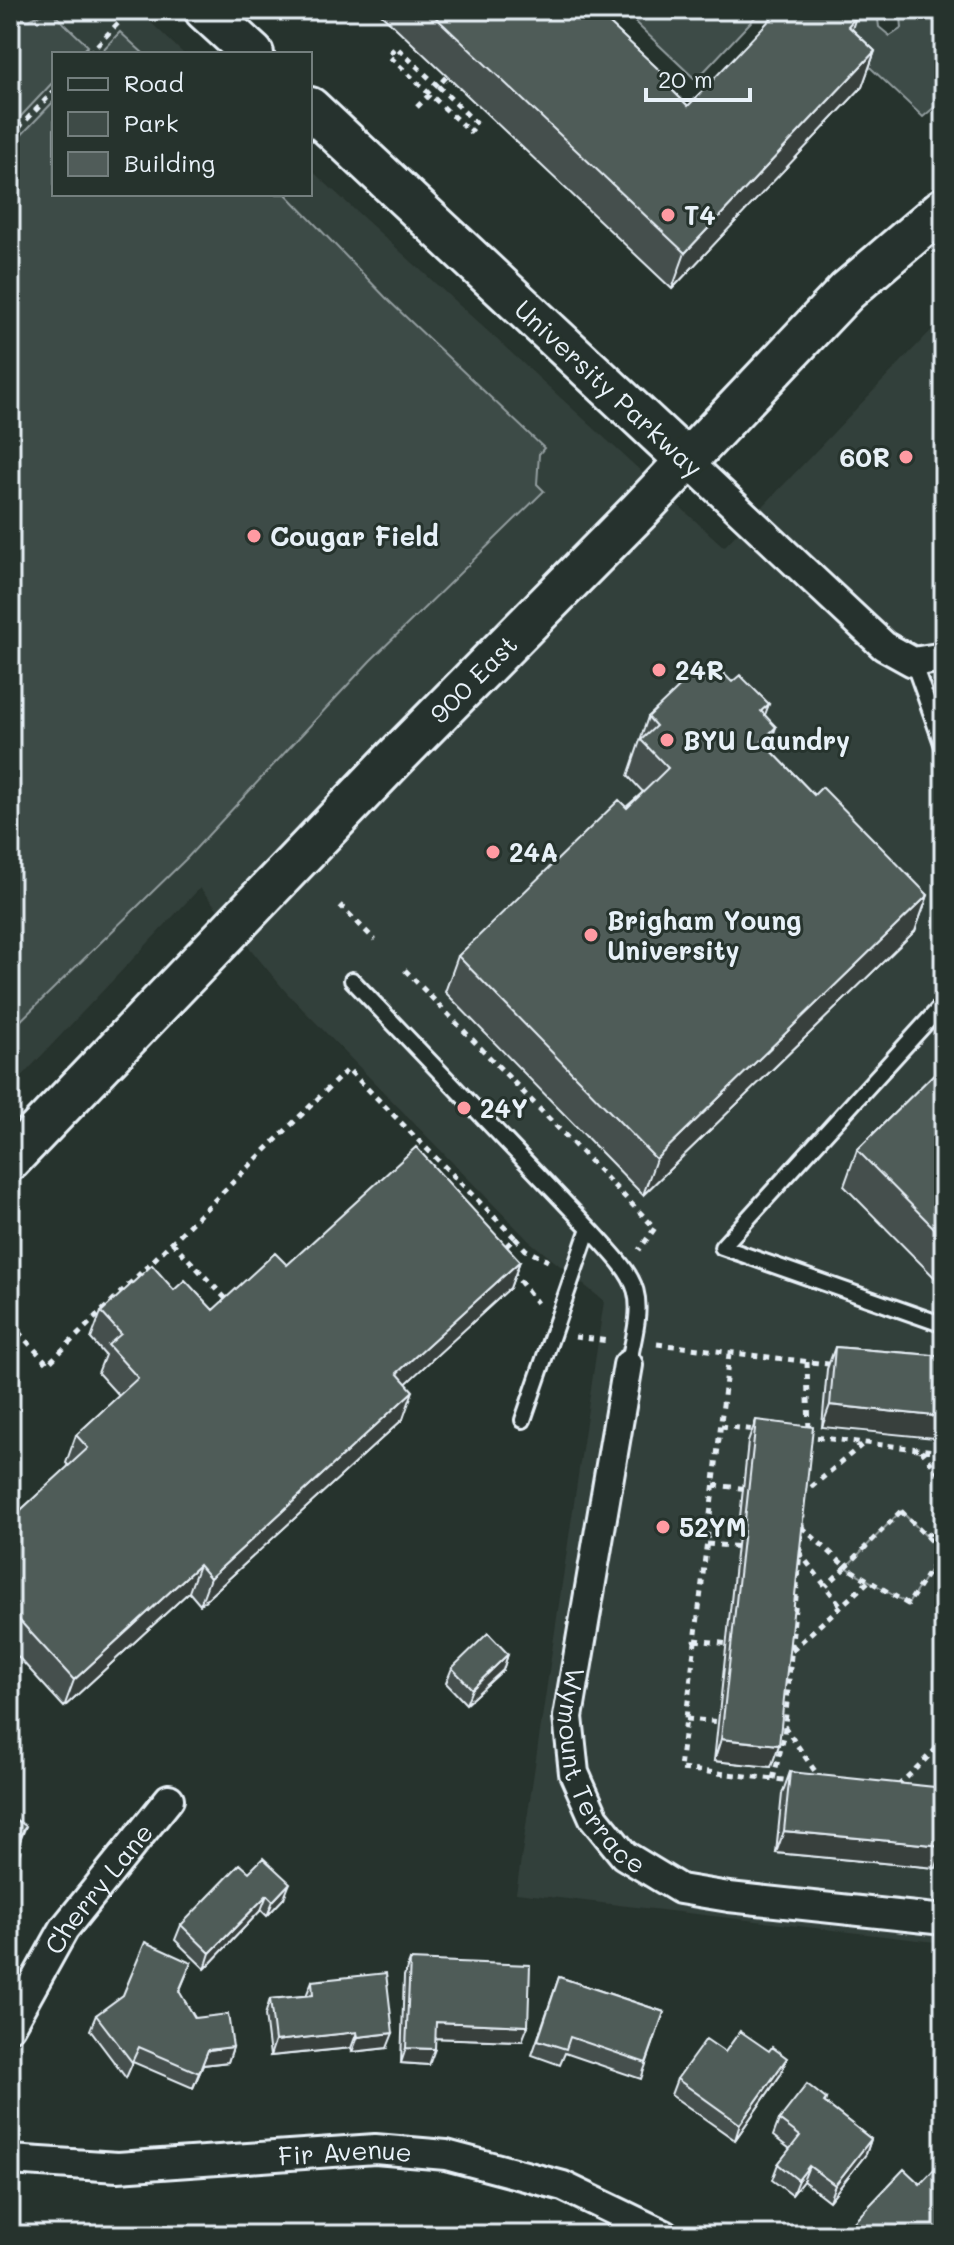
<svg xmlns="http://www.w3.org/2000/svg" width="954" height="2245" font-family="Mali,sans-serif">
  <rect width="100%" height="100%" fill="#26332d"/>
  <filter id="ink" filterUnits="userSpaceOnUse"><feTurbulence type="fractalNoise" baseFrequency=".0125" numOctaves="2"/><feDisplacementMap in="SourceGraphic" scale="16" xChannelSelector="R" yChannelSelector="G"/><feConvolveMatrix kernelMatrix="1 2 1 2 8 2 1 2 1" color-interpolation-filters="sRGB"/></filter>
  <g filter="url(#ink)">
    <path fill="#333f3a" d="M 10,10 L 138,10 L 184,54 L 54,54 L 54,194 L 310,194 L 310,169 L 724,547 L 944,317 L 944,1943 L 516,1893 L 604,1301 L 529,1241 L 286,992 L 200,888 L 10,1089 Z"/>
    <path fill="#3e4b47" stroke="#939ea0" stroke-width="2" d="M 622,10 L 762,10 L 696,80 Z
      M 809,10 L 885,10 L 878,19 L 879,27 L 890,36 L 902,28 L 901,17 L 893,10 L 944,10 L 944,99 L 923,117 Z
      M 46,12 L 52,12 L 88,46 L 80,54 L 54,54 L 54,81 L 10,128 L 10,17 L 29,20 Z
      M 120,32 L 144,54 L 99,54 Z
      M 54,101 L 54,194 L 286,194 L 389,301 L 544,448 L 539,454 L 537,484 L 544,491 L 370,661 L 187,858 L 10,1031 L 10,147 Z
      M 901,1511 L 942,1552 L 908,1604 L 846,1567 Z"/>
    <g fill="none" stroke-linecap="round" stroke-linejoin="round">
      <defs>
        <path id="lane" d="M 913,662 L 944,749
          M 352,980 L 589,1228 L 523,1420
          M 944,1003 L 722,1247 L 944,1325
          M 589,1228 C 642,1286 646,1288 628,1365"/>
        <g id="street">
          <path d="M 687,461 L 884,646 L 913,662 L 944,657"/>
          <path id="s1" d="M 628,1365 L 568,1717 L 574,1773 L 594,1818 L 624,1855 L 680,1889 L 729,1897 L 944,1920"/>
          <path id="s2" d="M 10,2026 L 64,1929 L 169,1799"/>
          <path id="s3" d="M 10,2160 L 118,2167 L 375,2149 L 446,2155 L 563,2186 L 665,2235"/>
        </g>
        <g id="secondary">
          <path d="M 205,10 L 253,54"/>
          <path d="M 310,108 L 687,461"/>
          <path id="s4" d="M 10,1160 L 394,759 L 639,511 L 847,291 L 944,208"/>
        </g>
      </defs>
      <use href="#lane" stroke="#e8f1f8" stroke-width="20"/>
      <use href="#street" stroke="#e8f1f8" stroke-width="34"/>
      <use href="#secondary" stroke="#e8f1f8" stroke-width="46"/>
      <path stroke="#e8f1f8" stroke-width="5" stroke-dasharray="6 6" stroke-linecap="butt" d="M 89,54 L 121,20
        M 438,86 L 396,47 L 388,55 L 470,132 L 477,124 L 438,86 L 447,76
        M 417,107 L 430,94
        M 10,137 L 54,91
        M 340,905 L 375,940
        M 405,970 L 655,1228 L 639,1250
        M 515,1238 L 526,1250 L 548,1261
        M 172,1242 L 229,1302
        M 512,1271 L 537,1303
        M 10,1323 L 48,1364 L 348,1069 L 515,1238 L 502,1250
        M 575,1337 L 609,1341
        M 657,1344 L 836,1365
        M 729,1354 L 680,1769 L 793,1781
        M 807,1362 L 809,1433
        M 721,1426 L 756,1430
        M 805,1436 L 944,1452
        M 921,1450 L 944,1480
        M 714,1485 L 749,1489
        M 802,1495 L 864,1443
        M 901,1511 L 942,1552 L 908,1604 L 846,1567 Z
        M 802,1527 L 846,1567 L 826,1586
        M 926,1536 L 944,1524
        M 707,1544 L 742,1547
        M 799,1552 L 841,1606
        M 935,1563 L 944,1569
        M 695,1640 L 730,1644
        M 792,1650 L 869,1581
        M 686,1719 L 722,1722
        M 784,1726 L 819,1777
        M 773,1779 L 784,1737 L 803,1515
        M 898,1786 L 940,1745 L 944,1745
        M 940,1793 L 944,1706"/>
      <use href="#lane" stroke="#26332d" stroke-width="14"/>
      <use href="#street" stroke="#26332d" stroke-width="28"/>
      <use href="#secondary" stroke="#26332d" stroke-width="40"/>
    </g>
    <path fill="#454f4d" stroke="#e8f1f8" stroke-width="2" d="M 377,10 L 595,10 L 670,80 L 668,86 L 688,106 L 856,17 L 852,29 L 875,51 L 862,87 L 672,289 Z
      M 702,682 L 732,682 L 769,704 L 764,715 L 776,727 L 768,747 L 814,795 L 928,895 L 915,931 L 643,1195 L 445,992 L 458,956 L 643,792 L 628,776 L 648,717 Z
      M 944,1064 L 944,1287 L 844,1186 L 857,1150 Z
      M 520,1261 L 510,1288 L 406,1383 L 403,1419 L 200,1605 L 189,1592 L 64,1707 L 10,1648 L 10,1520 L 69,1466 L 66,1463 L 76,1435 L 119,1396 L 98,1373 L 105,1355 L 91,1339 L 101,1312 L 174,1290 L 213,1310 L 287,1265 Z
      M 835,1347 L 944,1356 L 822,1427 L 827,1369 Z
      M 756,1420 L 771,1767 L 714,1761 L 748,1442 Z
      M 508,1654 L 503,1670 L 466,1704 L 446,1683 L 452,1668 Z
      M 790,1772 L 936,1868 L 776,1853 L 782,1794 Z
      M 249,1872 L 284,1898 L 267,1916 L 261,1910 L 205,1969 L 175,1940 L 181,1925 Z
      M 410,1960 L 522,2041 L 435,2038 L 429,2065 L 401,2063 L 404,1976 Z
      M 191,1963 L 179,1992 L 195,2018 L 233,2047 L 228,2062 L 203,2065 L 193,2088 L 133,2062 L 126,2078 L 90,2030 L 96,2015 Z
      M 559,1977 L 664,2012 L 641,2079 L 565,2053 L 560,2065 L 532,2055 Z
      M 312,1981 L 387,2048 L 352,2052 L 351,2048 L 270,2056 L 265,2015 L 270,1999 L 306,1996 Z
      M 781,2074 L 735,2140 L 671,2095 L 677,2079 Z
      M 826,2099 L 825,2103 L 871,2139 L 866,2154 L 829,2201 L 803,2181 L 792,2195 L 772,2180 L 778,2164 L 790,2149 L 773,2136 L 779,2120 Z
      M 920,2184 L 944,2235 L 848,2235 L 852,2224 Z"/>
    <path fill="#38403e" stroke="#e8f1f8" stroke-width="2" d="M 875,51 L 862,87 L 672,289 L 685,253 Z
      M 769,704 L 756,739 L 761,711 Z
      M 776,727 L 763,763 L 762,741 Z
      M 928,895 L 915,931 L 643,1195 L 656,1159 Z
      M 520,1261 L 510,1288 L 387,1401 L 397,1373 Z
      M 413,1391 L 403,1419 L 200,1605 L 210,1578 Z
      M 830,1405 L 944,1417 L 944,1439 L 822,1427 Z
      M 199,1565 L 189,1592 L 64,1707 L 74,1680 Z
      M 508,1654 L 503,1670 L 466,1704 L 472,1689 Z
      M 721,1739 L 779,1745 L 771,1767 L 714,1761 Z
      M 26,1826 L 20,1841 L 10,1858 L 12,1848 Z
      M 784,1831 L 943,1846 L 936,1868 L 776,1853 Z
      M 20,1852 L 14,1868 L 10,1875 L 10,1869 Z
      M 290,1883 L 284,1898 L 267,1916 L 273,1901 Z
      M 267,1895 L 261,1910 L 205,1969 L 210,1953 Z
      M 436,2022 L 528,2026 L 522,2041 L 430,2038 Z
      M 357,2032 L 351,2048 L 270,2056 L 275,2041 Z
      M 393,2033 L 387,2048 L 352,2052 L 358,2037 Z
      M 233,2047 L 228,2062 L 203,2065 L 193,2088 L 208,2050 Z
      M 406,2048 L 435,2049 L 429,2065 L 401,2063 Z
      M 787,2058 L 781,2074 L 735,2140 L 740,2124 Z
      M 871,2139 L 866,2154 L 829,2201 L 835,2185 Z
      M 809,2166 L 803,2181 L 792,2195 L 798,2180 Z"/>
    <path fill="#505c59" stroke="#e8f1f8" stroke-width="2" d="M 428,10 L 595,10 L 670,80 L 666,84 L 688,106 L 779,10 L 848,10 L 856,17 L 848,26 L 875,51 L 685,253 Z
      M 717,667 L 732,682 L 740,675 L 769,704 L 761,711 L 776,727 L 762,741 L 814,795 L 822,787 L 928,895 L 656,1159 L 458,956 L 619,800 L 627,808 L 668,768 L 641,740 L 656,726 L 648,717 L 694,673 L 702,682 Z
      M 944,1064 L 944,1238 L 857,1150 Z
      M 416,1147 L 520,1261 L 397,1373 L 413,1391 L 210,1578 L 199,1565 L 74,1680 L 10,1610 L 10,1520 L 88,1448 L 76,1435 L 138,1378 L 108,1345 L 121,1334 L 101,1312 L 152,1265 L 174,1290 L 185,1280 L 213,1310 L 275,1253 L 287,1265 Z
      M 835,1347 L 944,1356 L 944,1417 L 830,1405 Z
      M 756,1420 L 813,1427 L 779,1745 L 721,1739 Z
      M 488,1633 L 508,1654 L 472,1689 L 452,1668 Z
      M 790,1772 L 944,1788 L 943,1846 L 784,1831 Z
      M 10,1816 L 26,1826 L 12,1848 L 20,1852 L 10,1869 Z
      M 263,1858 L 290,1883 L 273,1901 L 267,1895 L 210,1953 L 181,1925 L 240,1864 L 249,1872 Z
      M 145,1942 L 191,1963 L 179,1991 L 195,2018 L 228,2014 L 233,2047 L 208,2050 L 199,2073 L 139,2047 L 132,2062 L 96,2015 L 123,1995 Z
      M 410,1960 L 530,1965 L 528,2026 L 436,2022 L 435,2049 L 406,2048 Z
      M 386,1973 L 393,2033 L 358,2037 L 357,2032 L 275,2041 L 270,1999 L 313,1995 L 312,1981 Z
      M 559,1977 L 664,2012 L 646,2063 L 570,2037 L 566,2049 L 538,2040 Z
      M 740,2031 L 769,2051 L 772,2047 L 787,2058 L 740,2124 L 677,2079 L 706,2039 L 725,2052 Z
      M 807,2084 L 826,2099 L 824,2102 L 871,2139 L 835,2185 L 809,2166 L 798,2180 L 778,2164 L 800,2136 L 779,2120 Z
      M 944,2159 L 944,2235 L 864,2235 L 852,2224 L 904,2169 L 920,2184 Z
      M 384,2231 L 413,2235 L 384,2235 Z"/>
  </g>
  <g fill="#ff9aa2" stroke="#26332d" stroke-width="3">
    <circle cx="668" cy="215" r="8"/>
    <circle cx="906" cy="457" r="8"/>
    <circle cx="254" cy="536" r="8"/>
    <circle cx="659" cy="670" r="8"/>
    <circle cx="667" cy="740" r="8"/>
    <circle cx="493" cy="852" r="8"/>
    <circle cx="591" cy="935" r="8"/>
    <circle cx="464" cy="1108" r="8"/>
    <circle cx="663" cy="1527" r="8"/>
  </g>
  <g text-anchor="middle" dominant-baseline="central" stroke-width="6" stroke-linejoin="round" paint-order="stroke">
    <g font-size="26" font-weight="bold" fill="#e8f1f8" stroke="#26332d" text-anchor="start">
      <text x="684" y="215">T4</text>
      <text x="890" y="457" text-anchor="end">60R</text>
      <text x="270" y="536">Cougar Field</text>
      <text x="675" y="670">24R</text>
      <text x="683" y="740">BYU Laundry</text>
      <text x="509" y="852">24A</text>
      <text x="607" y="920">Brigham Young<tspan x="607" dy="30">University</tspan></text>
      <text x="480" y="1108">24Y</text>
      <text x="679" y="1527">52YM</text>
    </g>
    <g font-size="26" fill="#e8f1f8" stroke="#26332d">
      <text transform="translate(609 388) rotate(43)">University Parkway</text>
      <text stroke="none"><textPath href="#s4" startOffset="668">900 East</textPath></text>
      <text stroke="none"><textPath href="#s1" startOffset="420">Wymount Terrace</textPath></text>
      <text stroke="none"><textPath href="#s2" startOffset="164">Cherry Lane</textPath></text>
      <text stroke="none"><textPath href="#s3" startOffset="336">Fir Avenue</textPath></text>
    </g>
  </g>
  <rect width="954" height="2245" fill="none" stroke="#26332d" stroke-width="40"/>
  <rect x="20" y="20" width="914" height="2205" fill="none" stroke="#e8f1f8" stroke-width="3" filter="url(#ink)"/>
  <rect x="52" y="52" width="260" height="144" fill="#26332d" stroke="#747f7e" stroke-width="2"/>
  <rect x="68" y="78" width="40" height="12" fill="#26332d" stroke="#747f7e" stroke-width="2"/>
  <text x="124" y="92" font-size="24" fill="#e8f1f8">Road</text>
  <rect x="68" y="112" width="40" height="24" fill="#3e4b47" stroke="#747f7e" stroke-width="2"/>
  <text x="124" y="132" font-size="24" fill="#e8f1f8">Park</text>
  <rect x="68" y="152" width="40" height="24" fill="#505c59" stroke="#747f7e" stroke-width="2"/>
  <text x="124" y="172" font-size="24" fill="#e8f1f8">Building</text>
  <path d="M646 88v12h104v-12" fill="none" stroke="#e8f1f8" stroke-width="4"/>
  <text x="658" y="88" font-size="24" fill="#e8f1f8" stroke="#26332d" stroke-width="6" paint-order="stroke">20 m</text>
</svg>
